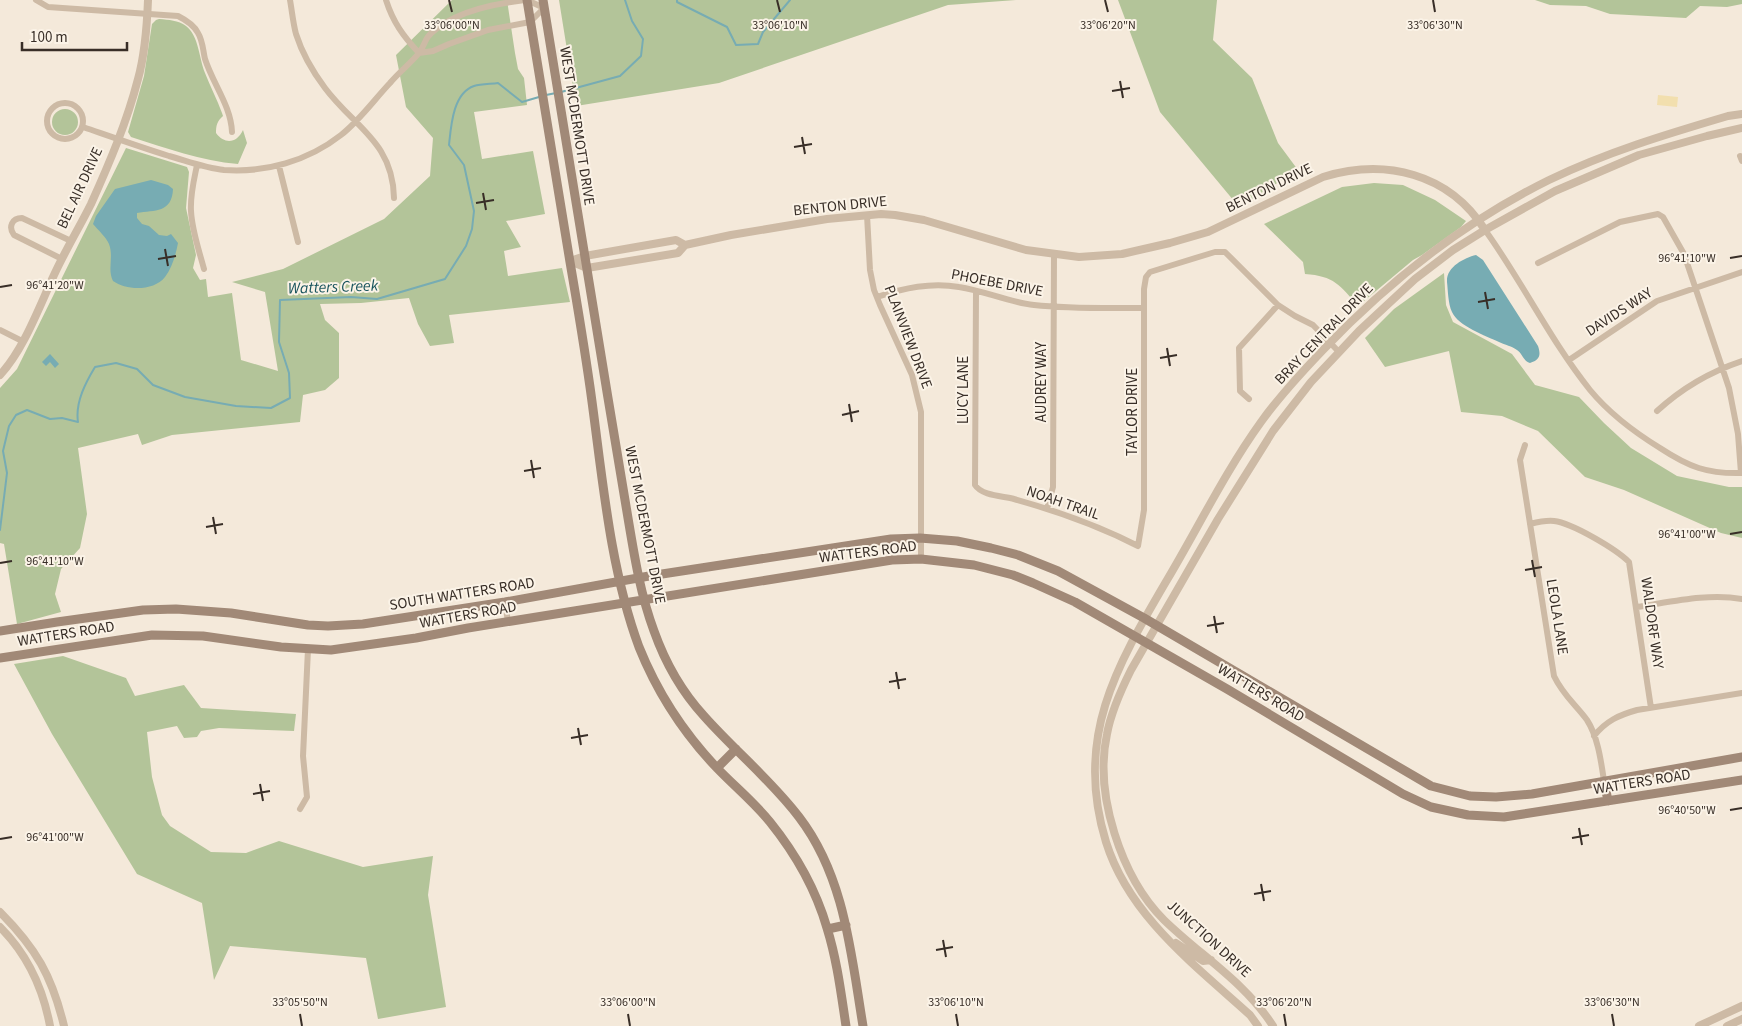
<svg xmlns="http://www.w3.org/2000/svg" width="1742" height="1026" font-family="'Source Sans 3',sans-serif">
  <rect width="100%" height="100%" fill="#f4e9da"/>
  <path fill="#b3c499" d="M 452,0 L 507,0 L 515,53 L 518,69 L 524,78 L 527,105 L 474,112 L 482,159 L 533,151 L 545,214 L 506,221 L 521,247 L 504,251 L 508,276 L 562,268 L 570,302 L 449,315 L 454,343 L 430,346 L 418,324 L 409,298 L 361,303 L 320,304 L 325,320 L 339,333 L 339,378 L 325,390 L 303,395 L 300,422 L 172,435 L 142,445 L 138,434 L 78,448 L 87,514 L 80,548 L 61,569 L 55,594 L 61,612 L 17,624 L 4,544 L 0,543 L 0,388 L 17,369 L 126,148 L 187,167 L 189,172 L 186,208 L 196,255 L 193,268 L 200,280 L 206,279 L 208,297 L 232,293 L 241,360 L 278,371 L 265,292 L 232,282 L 283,269 L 384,219 L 430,176 L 433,138 L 406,107 L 396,55 Z
    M 559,0 L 1016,0 L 948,5 L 719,83 L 576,106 Z
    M 1118,0 L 1217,0 L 1213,40 L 1252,78 L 1278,143 L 1298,170 L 1239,207 L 1160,112 Z
    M 1535,0 L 1742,0 L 1742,4 L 1727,7 L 1700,6 L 1686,18 L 1610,14 L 1586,6 L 1550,5 Z
    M 159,19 C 169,20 178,20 186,26 C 199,36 199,58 205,73 C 210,86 217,99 222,113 L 223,116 C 217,121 216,126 216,133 C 225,145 237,143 243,130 L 247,143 L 238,164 C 201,161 166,148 131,137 L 128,132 L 144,76 L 152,24 L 156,20 Z
    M52 122a13 13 0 1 1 26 0a13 13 0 1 1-26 0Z
    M 1374,183 L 1403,185 L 1435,200 L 1466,221 L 1461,227 L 1422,255 L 1413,260 L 1358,306 C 1340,285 1334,276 1305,274 L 1303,262 L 1264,224 L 1342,187 Z
    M 1444,273 L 1446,305 L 1453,322 L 1512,354 L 1535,385 L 1579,397 L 1604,423 L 1631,448 L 1677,476 L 1729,487 L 1742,487 L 1742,538 L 1721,533 L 1624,490 L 1585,477 L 1538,431 L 1502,416 L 1461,412 L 1449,351 L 1385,367 L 1365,338 L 1394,309 Z
    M 63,656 L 126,678 L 135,696 L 184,685 L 201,708 L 296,714 L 294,731 L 219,728 L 201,731 L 197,737 L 184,738 L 177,726 L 147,732 L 152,777 L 162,815 L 170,826 L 211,852 L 246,853 L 279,841 L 363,867 L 433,856 L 428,895 L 446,1007 L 378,1019 L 366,958 L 230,946 L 214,980 L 202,903 L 137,874 L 52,734 L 14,664 Z"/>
  <path fill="#f2dfae" d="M 1658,95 L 1678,97 L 1677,107 L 1657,105 Z"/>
  <path fill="#77acb3" d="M 151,180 L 168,185 L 173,189 C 172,213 155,210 137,213 L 137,218 L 142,224 L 149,226 L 159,235 L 167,236 L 171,234 L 178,243 C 176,254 172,268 165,277 C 154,291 127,291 113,281 C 107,269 114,257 109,244 C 106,237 98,230 93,224 L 96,216 L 115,189 Z
    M 1476,255 L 1483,260 L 1538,346 C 1541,355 1540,360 1530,363 C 1523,361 1523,354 1517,350 C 1512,346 1505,345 1499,342 C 1486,336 1458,326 1452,312 C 1448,304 1448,290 1447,282 C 1446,267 1464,258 1476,255 Z
    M 50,354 L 59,364 L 55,368 L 50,362 L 46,366 L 42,362 Z"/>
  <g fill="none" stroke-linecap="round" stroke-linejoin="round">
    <path stroke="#77acb3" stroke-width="2" d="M 677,0 L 677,2 L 727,27 L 736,45 L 758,44 L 763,32 L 790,0
      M 561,92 L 620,76 L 641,56 L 643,39 L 632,21 L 625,0
      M 546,95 L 556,93
      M 0,530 L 7,473 L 3,451 L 9,426 L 16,415 L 27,410 L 50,419 L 62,418 L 78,422 C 75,402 86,382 95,367 L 116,363 L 137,369 L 153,385 L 185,397 L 236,406 L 271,408 L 290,398 L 289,373 L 279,342 L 280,300 L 351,297 L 377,299 L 445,279 L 466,246 L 472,229 L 474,211 L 464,165 L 449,145 C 451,126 453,93 474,86 C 481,84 491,84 498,83 L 522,102 L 539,97"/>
    <path stroke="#cdbaa5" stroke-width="6" d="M 36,0 L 48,7 L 178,16 C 186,20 194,25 198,33 C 203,41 203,51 205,59 C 213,84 231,106 232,132
      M 290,0 C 292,11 293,23 296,34 C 302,53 313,72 325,88 C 354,127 393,142 394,198
      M 386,0 C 393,22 403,36 419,53
      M 419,53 L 433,51 L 449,44 L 488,30 L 530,22 L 544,8 L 527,0
      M47 121a18 18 0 1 1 36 0a18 18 0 1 1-36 0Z
      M 83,127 C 112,137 140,147 169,156 C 187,161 205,168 224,170 C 265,173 308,161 341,135 C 359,121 374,100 390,83 C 399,72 411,63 419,53 C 427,42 423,39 436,29 C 461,10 495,4 525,0
      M 1740,156 L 1742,161
      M 197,165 C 194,180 190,195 191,211 C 192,231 199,250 204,269
      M 279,166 L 298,242
      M 867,215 L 870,270 L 874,290 L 880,305 L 912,375 L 921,412 L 921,559
      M 1485,230 C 1522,281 1550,340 1590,390 C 1609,413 1634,432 1660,448 C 1689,467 1707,474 1742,473
      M 62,259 L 14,235 C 8,227 12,218 22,218 L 71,241
      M 1538,263 L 1620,222 L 1658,214 L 1663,217 L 1684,254 L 1729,388 L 1738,434 L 1741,473
      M 976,291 L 975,485 C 982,496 1003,496 1014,499 C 1057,511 1099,526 1138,546 L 1144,510 L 1144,289 L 1146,277 L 1150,272 L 1215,252 L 1225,252 L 1278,305 L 1295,316 L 1313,325 L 1339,352
      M 877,297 C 904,288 931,282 959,287 C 985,291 1008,302 1034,305 C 1070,309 1107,308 1144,308
      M 0,330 L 22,341
      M 1569,360 L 1657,301 L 1742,272
      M 1249,399 L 1240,391 L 1239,348 L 1278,305
      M 1657,411 C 1682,388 1709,372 1742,361
      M 1525,445 L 1520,460 L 1554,676 C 1563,695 1575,704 1587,720 C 1598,737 1601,761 1604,781
      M 1047,509 L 1053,487 L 1054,254
      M 1530,524 C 1538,522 1546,520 1554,521 C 1572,523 1616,549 1629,562 L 1651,708
      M 505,602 L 508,622
      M 1637,607 C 1671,602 1708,593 1742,599
      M 1594,736 C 1606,721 1619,715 1637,710 L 1742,693
      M 300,809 L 307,797 L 303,756 L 308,649"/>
    <path stroke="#cdbaa5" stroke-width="8" d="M 570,261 L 587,268 L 678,253 L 685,245 L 731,235 L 827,219 L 881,214 L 895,215 L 924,220 L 1026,250 L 1079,257 L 1122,254 L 1170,243 L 1208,232 L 1323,177 C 1385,158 1449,173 1485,230
      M 570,261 L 585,256 L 676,240 L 685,245
      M 0,375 C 24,349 39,307 54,275 C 65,251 79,228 91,204 C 109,164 127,122 138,79 C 145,54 147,26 148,0
      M 0,912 C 36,948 52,976 64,1026
      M 0,927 C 28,955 43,988 50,1026
      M 1176,943 L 1203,961 L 1211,960
      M 1258,1026 L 1250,1015 C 1195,965 1129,916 1106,842 C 1074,738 1116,667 1167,580 C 1198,528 1225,472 1261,422 C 1279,397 1301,373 1323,350 C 1388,282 1464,222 1549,180 C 1607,152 1667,134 1728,116 L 1742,114
      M 1273,1026 C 1245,982 1201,956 1164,920 C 1121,877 1094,794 1107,734 C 1111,712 1121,690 1131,670 L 1218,519 L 1273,431 L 1311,382 L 1359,331 L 1415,279 L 1453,250 L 1485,230 L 1555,191 L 1639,155 L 1707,136 L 1742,128
      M 1699,1026 L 1742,1006
      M 1727,1026 L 1742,1019"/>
    <path stroke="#a18977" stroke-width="9" d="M 527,0 C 541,87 555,174 570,262 C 577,303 584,345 590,387 C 602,472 609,566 639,647 C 657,692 683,732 716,767 C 734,786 754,802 770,822 C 795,853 816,890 827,928 C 837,960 841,993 846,1026
      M 543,0 C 565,133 586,266 608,398 C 615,440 622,482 629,524 C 635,560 641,596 654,631 C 665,662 682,692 704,716 C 735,751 771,780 799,817 C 845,877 851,954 863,1026
      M 0,631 L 57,622 L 143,610 L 176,609 L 231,613 L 308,625 L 328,626 L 363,624 L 505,602 L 649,576 L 891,539 L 920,538 L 957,541 L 991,548 L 1018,555 L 1058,571 L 1144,618 L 1431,786 L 1470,796 L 1496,797 L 1532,794 L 1742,757
      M 0,658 L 152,635 L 203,636 L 281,647 L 331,650 L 416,638 L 468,628 L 892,560 L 921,559 L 974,565 L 1013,575 L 1033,583 L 1075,602 L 1227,689 L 1403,794 L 1431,807 L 1468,815 L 1504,817 L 1742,780
      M 717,768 L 736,749
      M 1604,781 L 1608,801
      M 828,929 L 846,925"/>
  </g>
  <path fill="none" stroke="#382e27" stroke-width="2" d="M 449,0 L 452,12M 777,0 L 780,12M 1105,0 L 1108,12M 1433,0 L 1435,12M 1120,81 L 1123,98M 1112,91 L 1130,88M 802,137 L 805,154M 794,147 L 812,144M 483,193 L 486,210M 476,203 L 494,200M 165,249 L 168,266M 1730,258 L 1742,256M 158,259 L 176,256M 0,287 L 12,285M 1485,292 L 1488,309M 1478,302 L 1495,299M 1167,348 L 1170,366M 1160,358 L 1177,355M 849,404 L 852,422M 842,415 L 859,411M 531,460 L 534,478M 524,471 L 541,468M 213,517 L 216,534M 206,527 L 223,524M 1730,534 L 1742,532M 1532,560 L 1535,577M 0,563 L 12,561M 1525,570 L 1542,567M 1214,616 L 1217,633M 1207,626 L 1224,623M 896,672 L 899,689M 889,682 L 906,679M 578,728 L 581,745M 571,738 L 588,735M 260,784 L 263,801M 253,794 L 270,791M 1730,810 L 1742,808M 1579,828 L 1582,845M 1572,838 L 1589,835M 0,839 L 12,837M 1261,884 L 1264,901M 1254,894 L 1271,891M 943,940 L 946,957M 936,950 L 953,947M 300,1014 L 302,1026M 628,1014 L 630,1026M 956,1014 L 958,1026M 1284,1014 L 1286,1026M 1612,1014 L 1614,1026"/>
  <g text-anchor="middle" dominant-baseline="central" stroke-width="4" stroke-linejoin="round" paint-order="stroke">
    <g font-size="15" fill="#382e27" stroke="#fbf3e7">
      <text transform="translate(577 126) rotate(81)">WEST MCDERMOTT DRIVE</text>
      <text transform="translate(80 188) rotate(-65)">BEL AIR DRIVE</text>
      <text transform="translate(1269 188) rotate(-26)">BENTON DRIVE</text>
      <text transform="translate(840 206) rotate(-6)">BENTON DRIVE</text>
      <text transform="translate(997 283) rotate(11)">PHOEBE DRIVE</text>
      <text transform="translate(1619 312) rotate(-33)">DAVIDS WAY</text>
      <text transform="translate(1324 334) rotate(-46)">BRAY CENTRAL DRIVE</text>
      <text transform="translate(908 337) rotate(69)">PLAINVIEW DRIVE</text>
      <text transform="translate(1041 382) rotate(-90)">AUDREY WAY</text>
      <text transform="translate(963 390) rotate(-90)">LUCY LANE</text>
      <text transform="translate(1132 412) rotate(-90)">TAYLOR DRIVE</text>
      <text transform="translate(1063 503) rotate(19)">NOAH TRAIL</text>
      <text transform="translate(645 525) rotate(79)">WEST MCDERMOTT DRIVE</text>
      <text transform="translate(868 552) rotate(-7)">WATTERS ROAD</text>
      <text transform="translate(462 594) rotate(-9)">SOUTH WATTERS ROAD</text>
      <text transform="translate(468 615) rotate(-10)">WATTERS ROAD</text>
      <text transform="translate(1557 617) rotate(81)">LEOLA LANE</text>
      <text transform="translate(1652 623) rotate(82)">WALDORF WAY</text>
      <text transform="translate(66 634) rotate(-9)">WATTERS ROAD</text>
      <text transform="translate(1261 693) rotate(31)">WATTERS ROAD</text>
      <text transform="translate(1642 782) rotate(-9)">WATTERS ROAD</text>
      <text transform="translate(1209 939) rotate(42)">JUNCTION DRIVE</text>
    </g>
    <g font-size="16" font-style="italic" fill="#19545d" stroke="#fbf3e7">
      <text transform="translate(333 287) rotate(-2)">Watters Creek</text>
    </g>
  </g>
  <g font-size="12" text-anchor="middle" fill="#382e27" stroke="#fbf3e7" stroke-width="4" stroke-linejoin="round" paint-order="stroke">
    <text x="452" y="29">33°06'00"N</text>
    <text x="780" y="29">33°06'10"N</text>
    <text x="1108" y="29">33°06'20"N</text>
    <text x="1435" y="29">33°06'30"N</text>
    <text x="1687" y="262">96°41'10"W</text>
    <text x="55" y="289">96°41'20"W</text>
    <text x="1687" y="538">96°41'00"W</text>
    <text x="55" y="565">96°41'10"W</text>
    <text x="1687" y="814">96°40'50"W</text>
    <text x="55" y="841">96°41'00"W</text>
    <text x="300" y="1006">33°05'50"N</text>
    <text x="628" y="1006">33°06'00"N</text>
    <text x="956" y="1006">33°06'10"N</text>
    <text x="1284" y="1006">33°06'20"N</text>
    <text x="1612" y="1006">33°06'30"N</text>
  </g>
  <path d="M22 42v8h105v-8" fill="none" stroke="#382e27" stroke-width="2.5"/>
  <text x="30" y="42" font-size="15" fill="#382e27" stroke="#fbf3e7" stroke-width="4" paint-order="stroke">100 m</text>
</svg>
